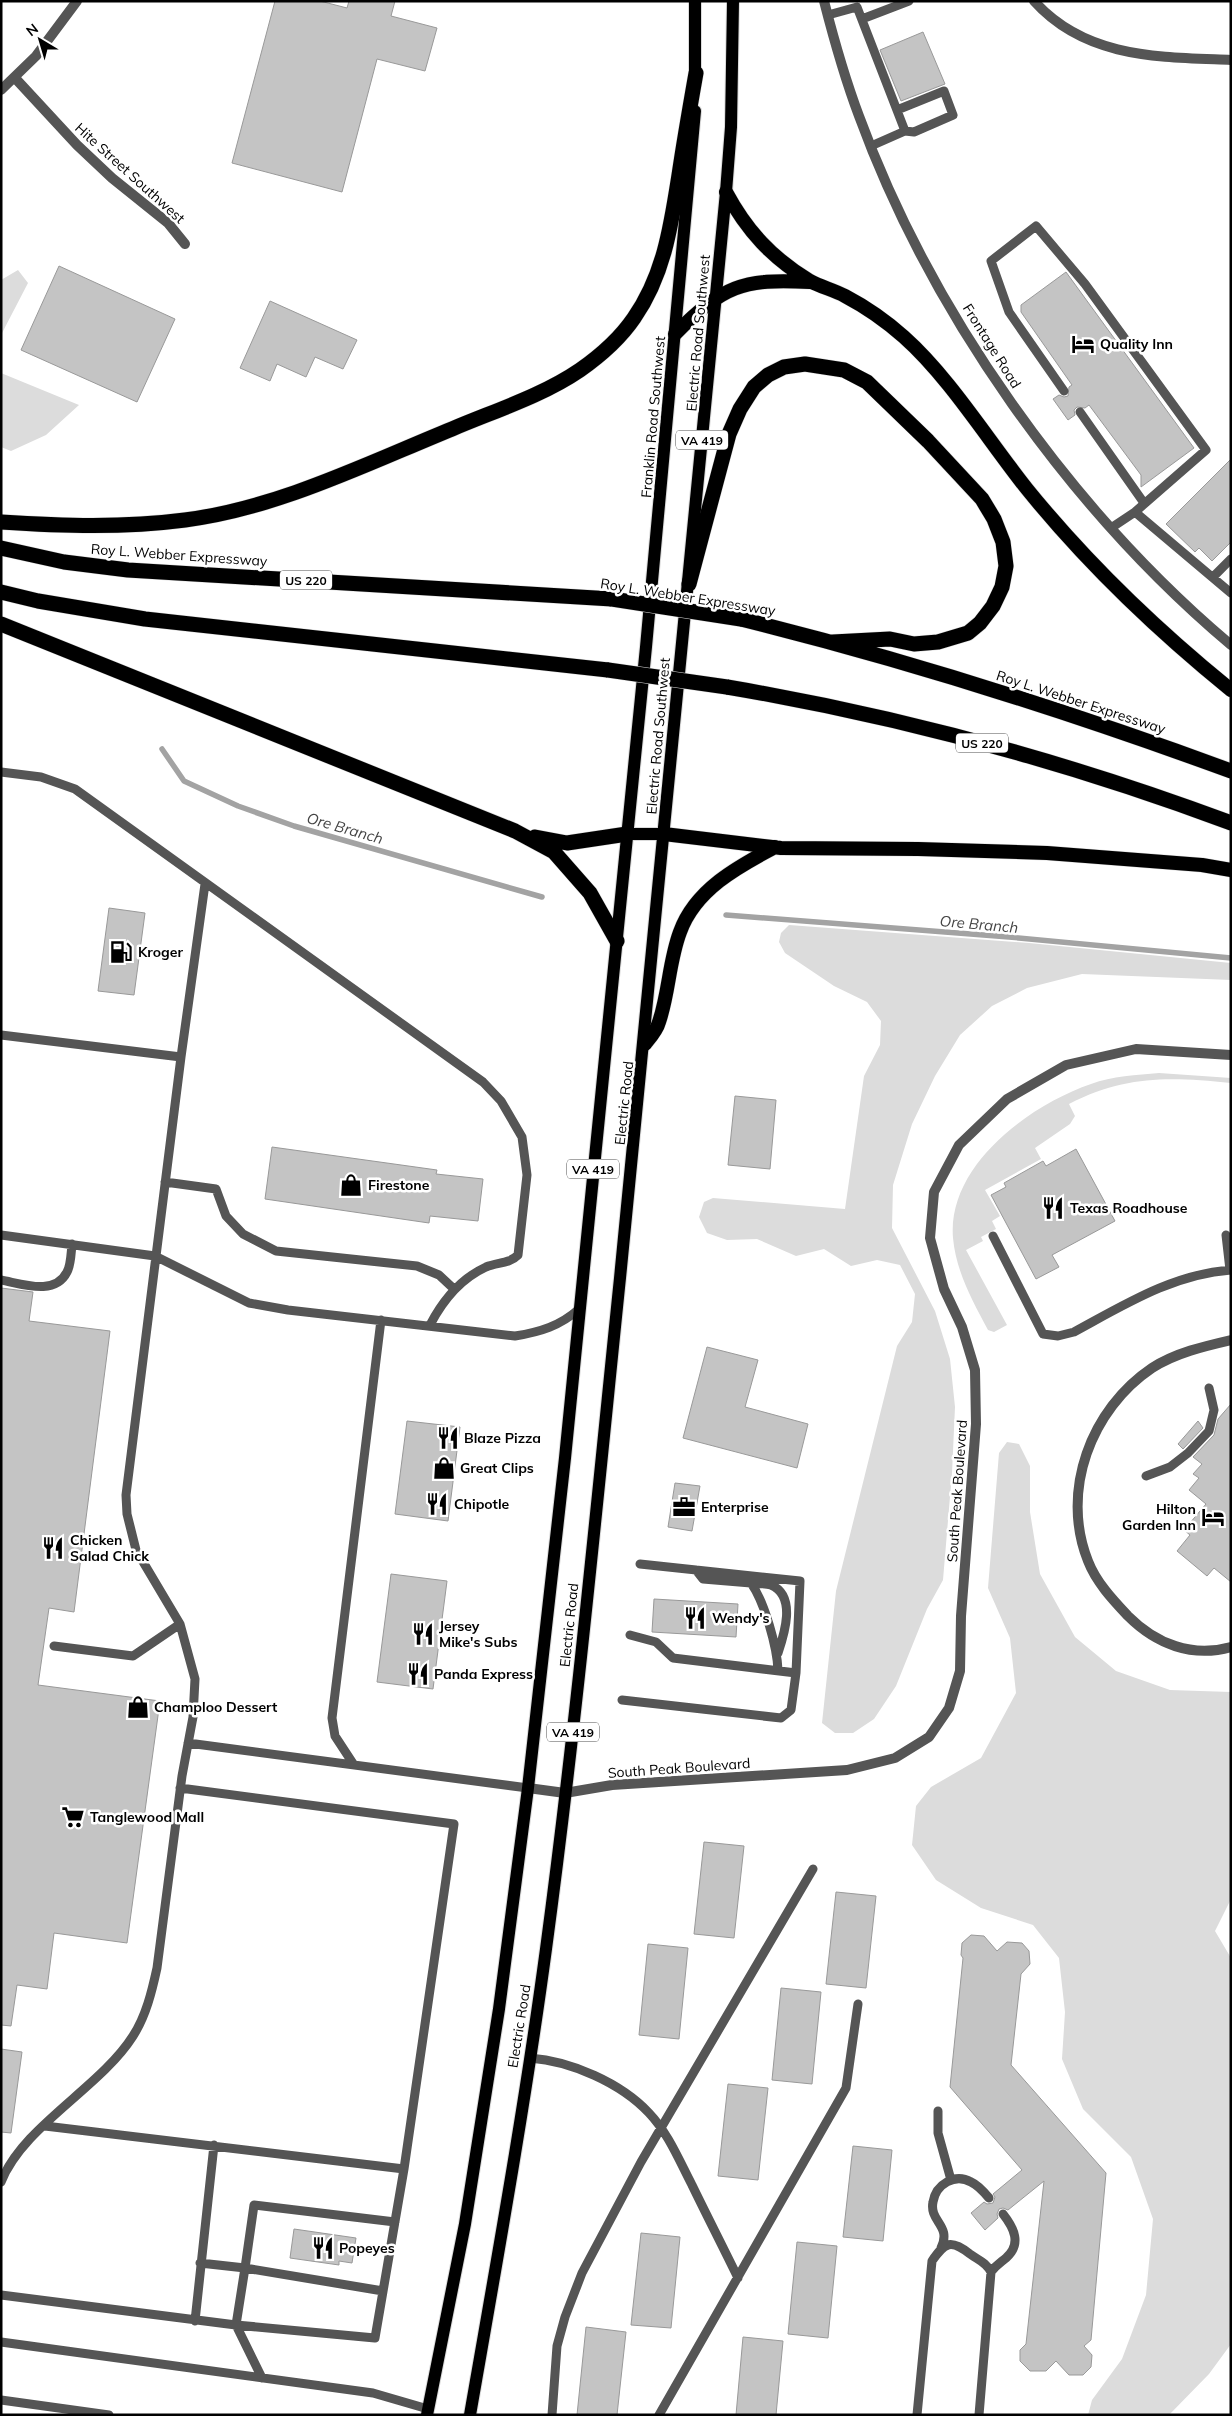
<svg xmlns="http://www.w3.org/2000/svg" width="1232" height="2416" font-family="Mulish,sans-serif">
  <rect width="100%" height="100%" fill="#fff"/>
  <path fill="#dcdcdc" d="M 18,270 L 28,283 L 1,335 L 1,280 Z
    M 1,373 L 79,405 L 46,435 L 11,451 L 1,447 Z
    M 789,925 L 1029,943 L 1231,963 L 1231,980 L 1082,974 L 1027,988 L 992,1006 L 960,1035 L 935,1076 L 912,1124 L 893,1185 L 892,1228 L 935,1311 L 950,1359 L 955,1407 L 952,1473 L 943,1580 L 927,1609 L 896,1686 L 874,1719 L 853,1733 L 835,1733 L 822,1723 L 836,1591 L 897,1346 L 912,1322 L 915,1294 L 900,1265 L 877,1260 L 851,1266 L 824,1249 L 796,1256 L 757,1239 L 727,1240 L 707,1233 L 699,1217 L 704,1202 L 713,1198 L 845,1209 L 864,1076 L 880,1045 L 881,1021 L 867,1002 L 834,986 L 785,953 L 779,942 L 781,933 Z
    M 1159,1073 L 1231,1078 L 1231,1083 C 1169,1077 1126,1075 1069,1104 L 1075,1116 L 1070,1124 L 1035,1148 L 1041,1159 L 985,1190 L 1000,1216 L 992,1221 L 996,1229 L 981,1237 L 983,1241 L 966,1250 L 1007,1325 L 994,1332 L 988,1330 C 972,1300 956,1271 953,1238 C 947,1165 1030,1105 1091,1084 C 1112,1076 1137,1075 1159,1073 Z
    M 1007,1442 L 1019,1444 L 1030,1466 L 1030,1512 L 1040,1574 L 1075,1637 L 1116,1671 L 1170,1690 L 1231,1692 L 1231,1899 L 1215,1931 L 1231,1958 L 1231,2344 L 1209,2374 L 1169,2415 L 1088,2415 L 1092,2400 L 1122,2359 L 1146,2295 L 1153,2219 L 1131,2157 L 1083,2109 L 1062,2059 L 1065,2012 L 1059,1958 L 1033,1925 L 981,1908 L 936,1880 L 912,1845 L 916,1806 L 931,1787 L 981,1758 L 1016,1693 L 1010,1638 L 988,1588 L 999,1453 Z"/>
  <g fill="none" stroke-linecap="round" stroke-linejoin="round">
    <path stroke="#a3a3a3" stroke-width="5.5" d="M 162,749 L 184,781 L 238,806 L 294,826 L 542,897
      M 726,915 L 1009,937 L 1231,958"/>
  </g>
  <path fill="#c4c4c4" stroke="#999" d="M 275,1 L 320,1 L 347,8 L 349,1 L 395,1 L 391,16 L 437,28 L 425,71 L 377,59 L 342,192 L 232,163 Z
    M 923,32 L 945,84 L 901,101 L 880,50 Z
    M 59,266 L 175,319 L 137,402 L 21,350 Z
    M 1066,272 L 1194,448 L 1141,487 L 1141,475 L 1089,405 L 1085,408 L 1077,407 L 1074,410 L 1075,415 L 1068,420 L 1053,399 L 1059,395 L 1064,397 L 1068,396 L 1069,387 L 1072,385 L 1021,312 L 1021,305 Z
    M 270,301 L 357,340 L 343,369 L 315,357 L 306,377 L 277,364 L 270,381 L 240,368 Z
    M 1231,459 L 1231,542 L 1212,561 L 1199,548 L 1195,552 L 1166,524 Z
    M 109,908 L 145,913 L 134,995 L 98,991 Z
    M 735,1096 L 776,1100 L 770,1169 L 728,1165 Z
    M 272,1147 L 437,1170 L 436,1174 L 483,1179 L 478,1221 L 430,1216 L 429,1223 L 265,1199 Z
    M 1076,1149 L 1115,1221 L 1052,1255 L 1059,1267 L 1036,1279 L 991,1195 L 1006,1187 L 1004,1183 L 1043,1161 L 1046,1166 Z
    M 1,1288 L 33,1292 L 29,1321 L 110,1331 L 74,1612 L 49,1608 L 38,1685 L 160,1701 L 127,1943 L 54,1933 L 47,1989 L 17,1985 L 11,2026 L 1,2025 Z
    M 707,1347 L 758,1360 L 745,1407 L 808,1424 L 797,1468 L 683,1438 Z
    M 1231,1404 L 1231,1582 L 1214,1568 L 1207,1576 L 1177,1551 L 1190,1535 L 1184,1530 L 1206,1504 L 1189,1490 L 1199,1478 L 1193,1474 L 1202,1464 L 1193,1457 L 1214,1435 L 1218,1419 Z
    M 407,1421 L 460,1427 L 448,1521 L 395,1514 Z
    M 1198,1421 L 1203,1428 L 1183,1449 L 1178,1444 Z
    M 675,1483 L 700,1486 L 692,1531 L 668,1527 Z
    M 391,1574 L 447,1581 L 433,1689 L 377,1682 Z
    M 654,1599 L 738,1604 L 736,1637 L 652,1632 Z
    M 704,1842 L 744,1846 L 734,1938 L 694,1934 Z
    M 836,1892 L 876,1896 L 866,1988 L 826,1984 Z
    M 971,1935 L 984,1936 L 997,1951 L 1007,1942 L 1022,1943 L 1029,1951 L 1030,1964 L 1021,1974 L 1011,2065 L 1106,2173 L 1091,2340 L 1084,2346 L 1092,2355 L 1091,2367 L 1083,2375 L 1069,2375 L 1056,2361 L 1046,2371 L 1030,2371 L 1020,2361 L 1020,2350 L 1026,2344 L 1044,2181 L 1008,2210 L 1003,2208 L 999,2209 L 997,2214 L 998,2218 L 985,2230 L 971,2213 L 984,2202 L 987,2204 L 993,2203 L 995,2197 L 993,2194 L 1022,2170 L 950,2087 L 963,1958 L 961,1955 L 962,1943 Z
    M 648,1944 L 688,1948 L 679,2039 L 639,2035 Z
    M 781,1988 L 821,1992 L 812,2084 L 772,2080 Z
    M 1,2049 L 22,2052 L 11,2133 L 1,2132 Z
    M 728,2084 L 768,2088 L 758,2180 L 718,2176 Z
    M 853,2146 L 892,2150 L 883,2241 L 843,2237 Z
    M 294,2229 L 356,2238 L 352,2263 L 339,2261 L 339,2265 L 290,2258 Z
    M 641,2233 L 680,2237 L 671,2328 L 631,2325 Z
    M 797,2242 L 837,2246 L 828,2338 L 788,2334 Z
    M 586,2327 L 626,2332 L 617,2415 L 577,2415 Z
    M 743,2337 L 783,2341 L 776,2415 L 736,2415 Z"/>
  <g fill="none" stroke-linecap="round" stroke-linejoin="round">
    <defs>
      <path id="primary" d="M 695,1 L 695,81
        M 627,834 L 664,834
        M 427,2415 L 465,2224 L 499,2009 L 528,1788 L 565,1458 L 646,647 L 695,111
        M 470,2415 C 497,2260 525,2105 546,1949 C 576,1726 597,1502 620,1278 C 658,916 692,554 726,192 L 731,127 L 733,1"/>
      <path id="trunk" d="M 726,192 C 747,231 772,258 810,281 C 821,287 834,290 845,296 C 866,307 886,321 904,337 C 949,377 988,440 1027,489 C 1087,563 1157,630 1231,690
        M 675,334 C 723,286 742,278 810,282
        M 664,834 L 781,848 L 918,849 L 1047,853 L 1202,865 L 1231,870
        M 645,1044 C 650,1038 657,1030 659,1022 C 669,993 669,961 680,932 C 695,890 737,867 775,847"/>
      <path id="motorway" d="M 1,522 C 62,526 124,528 185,520 C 278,508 366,464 452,429 C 494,411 542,396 580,370 C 600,356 621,337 634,318 C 664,275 671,226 679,175 C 684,141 690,107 696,73
        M 1,548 L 64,562 L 128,570 L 612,599
        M 689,584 L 729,434 L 740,409 L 754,387 L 768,375 L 784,367 L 805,364 L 844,370 L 867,382 L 928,441 L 982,499 L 994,519 L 1003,542 L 1006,566 L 1002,587 L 993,606 L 980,623 L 968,633 L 938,642 L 914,644 L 890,639 L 833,642
        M 1,592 L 38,601 L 145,619 L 608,670
        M 741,619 C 907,660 1070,712 1231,771
        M 1,624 L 515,831 L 554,852 L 590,893 L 617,941
        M 727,687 C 898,716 1068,762 1231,823
        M 535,837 L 567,843 L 627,834"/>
    </defs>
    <use href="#primary" stroke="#dbdbdb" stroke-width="14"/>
    <use href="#trunk" stroke="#dbdbdb" stroke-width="15"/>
    <use href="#motorway" stroke="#dbdbdb" stroke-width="16"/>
    <path stroke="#555" stroke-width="9" d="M 828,15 L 857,7 L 905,131 L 871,146
      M 862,19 L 909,1
      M 897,110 L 944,91 L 953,115 L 914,132 L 905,131
      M 1064,391 L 1009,312 L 991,261 L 1036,226 L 1085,284 L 1206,450 L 1135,512 L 1111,528
      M 1080,412 L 1144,503
      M 1135,512 L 1231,593
      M 1213,577 L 1231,559
      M 1,772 L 41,777 L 75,789 L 483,1082 L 501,1101 L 522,1137 L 527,1175 L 518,1255 C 509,1264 498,1262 486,1267 C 460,1279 443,1300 430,1325
      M 1,1035 L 181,1057
      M 165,1182 L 216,1189 L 226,1216 L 243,1234 L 276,1251 L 417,1266 L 439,1275 L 454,1289
      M 1,1235 L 155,1256 L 249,1303 L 288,1310 L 515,1336 C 540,1332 560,1326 579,1309
      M 1226,1235 L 1230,1270
      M 993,1236 L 1043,1334 L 1058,1336 L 1074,1332 C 1124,1305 1173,1274 1231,1270
      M 1,1280 C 23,1284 55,1296 67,1272 C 71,1265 71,1253 72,1244
      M 1146,1476 L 1170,1467 L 1188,1453 L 1209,1431 L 1214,1410 L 1209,1388
      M 696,1570 L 703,1579 L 751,1583 C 765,1603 777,1647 778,1670
      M 751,1583 C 757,1584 766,1583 771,1585 C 797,1596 784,1635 778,1653
      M 630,1635 L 656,1642 L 673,1658 L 796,1673 L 800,1581 L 640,1564
      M 54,1646 L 133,1656 L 180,1624
      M 622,1700 L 781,1718 L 791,1710 L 796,1673
      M 188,1743 L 528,1788
      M 354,1765 L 335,1736 L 332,1718 L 381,1320
      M 530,2058 C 571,2061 621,2083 649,2113 C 668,2133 679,2160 692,2185 C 707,2216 723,2247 738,2278
      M 938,2111 L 938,2133 L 951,2180
      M 45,2126 L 404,2169 L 454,1824 L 180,1788
      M 1,2182 C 23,2126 100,2088 133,2036 C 146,2016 152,1991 157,1968 L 182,1776 L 193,1717 L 195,1679 L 180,1624 L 136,1550 L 127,1514 L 126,1495 L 181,1057 L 205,884
      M 941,2248 C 952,2225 929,2222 933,2202 C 936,2184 955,2173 971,2182 C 978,2185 984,2192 989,2198
      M 200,2263 L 245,2268 L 236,2325 L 375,2338 L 404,2169
      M 991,2272 C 996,2265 1000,2263 1006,2258 C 1022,2244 1014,2228 1003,2214
      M 383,2291 L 245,2268 L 254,2205 L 395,2222
      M 1,2295 L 236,2325 L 262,2378
      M 195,2321 L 214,2145
      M 1,2342 L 373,2393 L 428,2409
      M 1,2400 L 109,2415
      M 552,2415 L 557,2346 L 565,2317 L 582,2273 L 641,2162 L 813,1869
      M 659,2415 L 846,2088 L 858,2004
      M 917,2415 L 932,2261 C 945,2242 951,2239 970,2254 C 978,2260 986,2262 991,2272 L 979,2415"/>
    <path stroke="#555" stroke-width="10" d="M 824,1 C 834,40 845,79 859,116 C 931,313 1071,510 1231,645
      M 1034,1 C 1086,59 1160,57 1231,60
      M 15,78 L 77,145 L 112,178 L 168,223 L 185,244
      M 1,90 L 36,56 L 77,1
      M 1231,1340 C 1205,1346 1175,1353 1152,1368 C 1091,1409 1060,1491 1088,1561 C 1096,1582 1113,1600 1128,1616 C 1156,1644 1192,1658 1231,1647
      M 528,1788 L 565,1793 L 612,1785 L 847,1770 L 895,1758 L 929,1737 L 949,1708 L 960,1671 L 961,1616 L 976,1424 L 975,1370 L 962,1327 L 944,1289 L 930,1238 L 934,1192 L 959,1145 L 1007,1099 L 1066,1065 L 1136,1049 L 1231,1055"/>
    <use href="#primary" stroke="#000" stroke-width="12"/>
    <use href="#trunk" stroke="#000" stroke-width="14"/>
    <use href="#motorway" stroke="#000" stroke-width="15"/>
    <defs>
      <path id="motorway-bridge" d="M 612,599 L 741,619
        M 608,670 L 727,687"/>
    </defs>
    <use href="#motorway-bridge" stroke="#dbdbdb" stroke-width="16" stroke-linecap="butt"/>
    <use href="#motorway-bridge" stroke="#000" stroke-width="15"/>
  </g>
  <defs>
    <symbol id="hotel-bare" viewBox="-9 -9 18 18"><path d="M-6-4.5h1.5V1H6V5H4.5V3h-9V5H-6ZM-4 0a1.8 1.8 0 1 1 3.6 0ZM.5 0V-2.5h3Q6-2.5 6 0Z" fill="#000" stroke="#fff" stroke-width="2.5" paint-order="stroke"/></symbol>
    <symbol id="fuel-bare" viewBox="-9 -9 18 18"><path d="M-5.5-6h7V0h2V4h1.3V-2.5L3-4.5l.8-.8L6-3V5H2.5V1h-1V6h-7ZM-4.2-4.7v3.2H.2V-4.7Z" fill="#000" stroke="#fff" stroke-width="2.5" paint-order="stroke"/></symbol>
    <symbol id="shop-bare" viewBox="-9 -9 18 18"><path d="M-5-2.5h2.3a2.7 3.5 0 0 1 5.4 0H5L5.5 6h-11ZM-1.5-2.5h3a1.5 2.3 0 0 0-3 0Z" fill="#000" stroke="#fff" stroke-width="2.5" paint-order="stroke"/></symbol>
    <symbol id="restaurant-bare" viewBox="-9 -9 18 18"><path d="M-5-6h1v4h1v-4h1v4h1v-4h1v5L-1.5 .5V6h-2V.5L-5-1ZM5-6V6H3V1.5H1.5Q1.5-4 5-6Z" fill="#000" stroke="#fff" stroke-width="2.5" paint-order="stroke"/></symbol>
    <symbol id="office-bare" viewBox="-9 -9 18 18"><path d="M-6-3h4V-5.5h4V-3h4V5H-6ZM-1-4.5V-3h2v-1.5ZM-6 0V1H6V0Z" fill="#000" stroke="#fff" stroke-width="2.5" paint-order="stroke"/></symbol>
    <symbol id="supermarket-bare" viewBox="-9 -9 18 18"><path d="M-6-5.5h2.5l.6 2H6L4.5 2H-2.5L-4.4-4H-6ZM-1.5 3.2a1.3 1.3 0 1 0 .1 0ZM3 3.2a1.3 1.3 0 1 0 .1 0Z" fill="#000" stroke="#fff" stroke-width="2.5" paint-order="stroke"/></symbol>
  </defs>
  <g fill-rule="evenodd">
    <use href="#hotel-bare" x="1067" y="328" width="32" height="32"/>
    <use href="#fuel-bare" x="105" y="936" width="32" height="32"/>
    <use href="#shop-bare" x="335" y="1169" width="32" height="32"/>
    <use href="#restaurant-bare" x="1037" y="1192" width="32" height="32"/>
    <use href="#restaurant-bare" x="432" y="1422" width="32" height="32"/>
    <use href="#shop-bare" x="428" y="1452" width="32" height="32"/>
    <use href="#restaurant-bare" x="421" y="1488" width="32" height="32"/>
    <use href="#office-bare" x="668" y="1491" width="32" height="32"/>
    <use href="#hotel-bare" x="1197" y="1501" width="32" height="32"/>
    <use href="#restaurant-bare" x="37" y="1532" width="32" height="32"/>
    <use href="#restaurant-bare" x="679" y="1602" width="32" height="32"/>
    <use href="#restaurant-bare" x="407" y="1618" width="32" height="32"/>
    <use href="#restaurant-bare" x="402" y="1658" width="32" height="32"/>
    <use href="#shop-bare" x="122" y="1691" width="32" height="32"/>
    <use href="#supermarket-bare" x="57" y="1801" width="32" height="32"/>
    <use href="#restaurant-bare" x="307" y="2232" width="32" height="32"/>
  </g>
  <g text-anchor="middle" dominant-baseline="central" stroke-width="5" stroke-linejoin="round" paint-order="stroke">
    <g fill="#fff" stroke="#4c4c4c" stroke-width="1">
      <rect x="676" y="430.5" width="52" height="19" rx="4"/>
      <rect x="280" y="570.5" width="52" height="19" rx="4"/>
      <rect x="956" y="733.5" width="52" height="19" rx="4"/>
      <rect x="567" y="1159.5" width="52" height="19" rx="4"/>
      <rect x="547" y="1722.5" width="52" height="19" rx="4"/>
    </g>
    <g font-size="12" font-weight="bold" fill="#000">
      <text x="702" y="440">VA 419</text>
      <text x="306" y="580">US 220</text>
      <text x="982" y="743">US 220</text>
      <text x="593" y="1169">VA 419</text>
      <text x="573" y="1732">VA 419</text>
    </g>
    <g font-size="14" fill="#000" stroke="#fff">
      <text transform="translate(130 173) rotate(42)">Hite Street Southwest</text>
      <text transform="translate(698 333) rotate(-85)">Electric Road Southwest</text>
      <text transform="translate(992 346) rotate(58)">Frontage Road</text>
      <text transform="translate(653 417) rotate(-85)">Franklin Road Southwest</text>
      <text transform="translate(179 555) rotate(4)">Roy L. Webber Expressway</text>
      <text transform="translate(688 597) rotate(9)">Roy L. Webber Expressway</text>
      <text transform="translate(1081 702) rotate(18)">Roy L. Webber Expressway</text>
      <text transform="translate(658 736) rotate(-85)">Electric Road Southwest</text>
      <text transform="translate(624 1103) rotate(-84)">Electric Road</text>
      <text transform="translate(957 1491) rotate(-86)">South Peak Boulevard</text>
      <text transform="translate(569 1625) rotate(-84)">Electric Road</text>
      <text transform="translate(679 1768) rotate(-4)">South Peak Boulevard</text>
      <text transform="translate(519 2026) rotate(-81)">Electric Road</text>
    </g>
    <g font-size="14" font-weight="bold" fill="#000" stroke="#fff" text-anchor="start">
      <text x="1100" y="344">Quality Inn</text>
      <text x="138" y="952">Kroger</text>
      <text x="368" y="1185">Firestone</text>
      <text x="1070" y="1208">Texas Roadhouse</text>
      <text x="464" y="1438">Blaze Pizza</text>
      <text x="460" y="1468">Great Clips</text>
      <text x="454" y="1504">Chipotle</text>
      <text x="701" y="1507">Enterprise</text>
      <text x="1196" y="1509" text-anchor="end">Hilton<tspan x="1196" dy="16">Garden Inn</tspan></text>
      <text x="70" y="1540">Chicken<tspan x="70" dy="16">Salad Chick</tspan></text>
      <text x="712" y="1618">Wendy's</text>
      <text x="439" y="1626">Jersey<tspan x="439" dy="16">Mike's Subs</tspan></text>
      <text x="434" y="1674">Panda Express</text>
      <text x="154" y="1707">Champloo Dessert</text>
      <text x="90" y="1817">Tanglewood Mall</text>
      <text x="339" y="2248">Popeyes</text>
    </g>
    <g font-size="15" font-style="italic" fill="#444" stroke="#fff">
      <text transform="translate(345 828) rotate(16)">Ore Branch</text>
      <text transform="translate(979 924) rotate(5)">Ore Branch</text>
    </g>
  </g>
  <rect width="1232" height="2416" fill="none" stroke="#000000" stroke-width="5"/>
  <g transform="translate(40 40) rotate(322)" stroke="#ffffff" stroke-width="4" paint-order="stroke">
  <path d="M0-4L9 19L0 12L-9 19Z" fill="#000000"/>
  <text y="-8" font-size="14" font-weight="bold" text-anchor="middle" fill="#000000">N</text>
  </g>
</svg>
